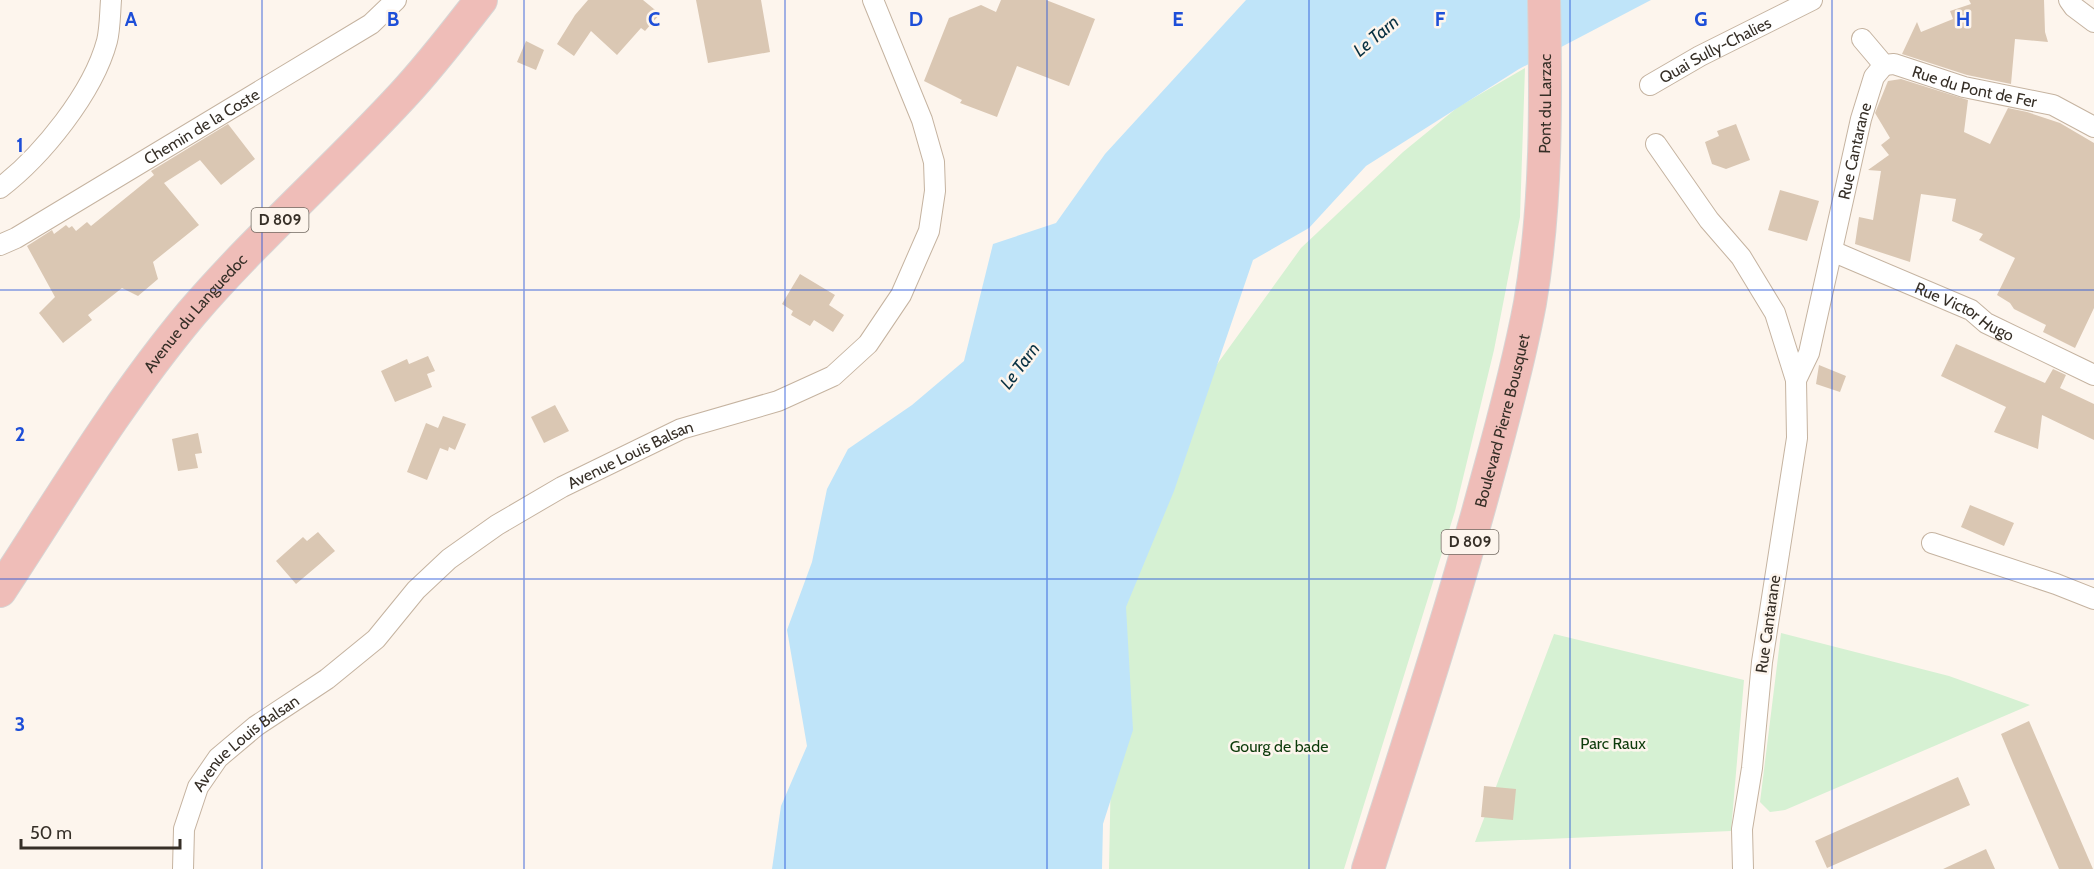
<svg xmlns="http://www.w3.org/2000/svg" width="2094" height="869" font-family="Cabin,sans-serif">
  <rect width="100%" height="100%" fill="#fdf5ed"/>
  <path fill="#d6f1d3" d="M 1525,68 L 1520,217 L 1494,350 L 1455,511 L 1344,869 L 1109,869 L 1111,767 L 1122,581 L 1197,392 L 1301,248 L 1403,152 L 1458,107 Z
    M 1781,633 L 1949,676 L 2030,705 L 1785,810 L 1770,812 L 1760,802 Z
    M 1554,634 L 1744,680 L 1731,831 L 1475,842 Z"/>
  <path fill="#bfe4f9" d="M 1246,0 L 1651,0 L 1519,69 L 1366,166 L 1309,228 L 1253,260 L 1174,491 L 1126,607 L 1133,730 L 1103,824 L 1102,869 L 772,869 L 781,806 L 807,746 L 787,630 L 812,562 L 827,489 L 848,449 L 912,405 L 964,361 L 993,244 L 1056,223 L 1105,154 Z"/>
  <path fill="#dac7b3" d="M 588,0 L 643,0 L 660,14 L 645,31 L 641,28 L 617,55 L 591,31 L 574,56 L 557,44 L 575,15 Z
    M 696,0 L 761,0 L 770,52 L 708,63 Z
    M 1001,0 L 1046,0 L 1095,19 L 1069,86 L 1017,66 L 997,117 L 960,103 L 962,100 L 924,81 L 949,18 L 981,5 L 996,12 Z
    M 1969,0 L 2044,0 L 2045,32 L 2048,42 L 2015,39 L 2011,84 L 1967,75 L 1902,54 L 1917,22 L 1921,32 L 1953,19 L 1950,11 L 1971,4 Z
    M 526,41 L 544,50 L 536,70 L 517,62 Z
    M 1901,79 L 1968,100 L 1964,132 L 1990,144 L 2008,108 L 2027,112 L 2060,123 L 2094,143 L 2094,308 L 2075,348 L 2043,332 L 2046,325 L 2014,309 L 2010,303 L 1997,295 L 2015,258 L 1979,240 L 1983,234 L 1952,221 L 1956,199 L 1921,194 L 1910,262 L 1855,244 L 1859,217 L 1873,220 L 1881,171 L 1868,170 L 1889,155 L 1881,145 L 1890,138 L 1875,113 L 1888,81 Z
    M 228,124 L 255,159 L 221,185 L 200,160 L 164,183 L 199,225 L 153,262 L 158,279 L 138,296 L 122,288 L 88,315 L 92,320 L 63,343 L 39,313 L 55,297 L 27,246 L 52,230 L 54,234 L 66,225 L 69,228 L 72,226 L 76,231 L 87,222 L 91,226 L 154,175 L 151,171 Z
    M 1736,124 L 1750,160 L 1726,169 L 1712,164 L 1705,142 L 1719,136 L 1717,131 Z
    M 1780,190 L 1819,201 L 1807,241 L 1768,230 Z
    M 800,274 L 835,295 L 829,305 L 844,315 L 833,332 L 814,320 L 810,326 L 791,315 L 793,311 L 782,304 Z
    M 1956,344 L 2045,383 L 2053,369 L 2066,375 L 2060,388 L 2094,404 L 2094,440 L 2042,415 L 2038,449 L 1994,432 L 2006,407 L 1941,376 Z
    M 428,356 L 435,371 L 427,374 L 432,387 L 395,402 L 381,371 L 407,359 L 409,364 Z
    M 1819,365 L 1846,376 L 1840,392 L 1816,384 Z
    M 555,405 L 569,431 L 544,443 L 531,417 Z
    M 443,416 L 466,424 L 455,450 L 449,447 L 448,451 L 440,448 L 427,480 L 407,472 L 426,423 L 438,428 Z
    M 198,433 L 202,453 L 195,454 L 198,468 L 178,471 L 172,439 Z
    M 1970,505 L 2014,523 L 2004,546 L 1961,527 Z
    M 318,532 L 335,551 L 296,584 L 276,561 L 303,537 L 307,541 Z
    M 2029,721 L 2093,869 L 2059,869 L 2013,763 L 2001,734 Z
    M 1958,777 L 1970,805 L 1827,868 L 1815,841 Z
    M 1484,786 L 1516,789 L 1513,820 L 1481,817 Z
    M 1986,849 L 1995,869 L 1943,869 Z"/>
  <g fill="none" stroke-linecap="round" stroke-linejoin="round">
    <defs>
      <g id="street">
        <path d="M 2069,0 L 2074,7 L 2094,22"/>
        <path id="s1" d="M 1862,39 L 1884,65 L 1894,64 L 1964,87 L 2053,105 L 2094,127"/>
        <path id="s2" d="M 1650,85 L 1700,56 L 1812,0"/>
        <path d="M 1656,144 L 1709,220 L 1741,257 L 1775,313 L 1796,380 L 1797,438 L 1762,662 L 1752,768 L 1742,829 L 1743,869"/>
        <path d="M 0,188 C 42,156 93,93 107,41 C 110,29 110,13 111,0"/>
        <path id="s3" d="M 0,245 L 16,238 L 371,24 L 396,0"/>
        <path id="s4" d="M 1832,251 L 1971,310 L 1986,323 L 2094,375"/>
        <path id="s5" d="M 1796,380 L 1809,353 L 1861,119 L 1874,77 L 1884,65"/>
        <path d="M 1932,543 L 2056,584 L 2094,599"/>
        <path id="s6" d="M 183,869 L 184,829 L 198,787 L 218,758 L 256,726 L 327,679 L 376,639 L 416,590 L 449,559 L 497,525 L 562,487 L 681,429 L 778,401 L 833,376 L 868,344 L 901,295 L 929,231 L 935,191 L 934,162 L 922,120 L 873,0"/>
      </g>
      <g id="primary">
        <path id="s7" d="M 0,591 C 61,498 119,400 191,314 C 257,237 334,170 403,95 C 431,65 456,32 481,0"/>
        <path id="s8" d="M 1368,869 C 1409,740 1452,610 1487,479 C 1503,421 1519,362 1530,303 C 1547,204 1546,100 1544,0"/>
      </g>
    </defs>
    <use href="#street" stroke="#c5b3a0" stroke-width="22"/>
    <use href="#primary" stroke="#d7d5d4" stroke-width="34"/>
    <use href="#street" stroke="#fff" stroke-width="20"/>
    <use href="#primary" stroke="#efbdb8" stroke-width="32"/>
  </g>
  <path fill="none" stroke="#1d4ed8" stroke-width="1.5" stroke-opacity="0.55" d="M 262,0 L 262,869M 524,0 L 524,869M 785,0 L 785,869M 1047,0 L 1047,869M 1309,0 L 1309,869M 1570,0 L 1570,869M 1832,0 L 1832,869M 0,290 L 2094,290M 0,579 L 2094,579"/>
  <g text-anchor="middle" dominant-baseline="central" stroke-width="5" stroke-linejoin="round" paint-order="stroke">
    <g fill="#fdf5ed" stroke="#726a62" stroke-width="1.5">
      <rect x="251.5" y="208" width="57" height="24" rx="4.5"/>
      <rect x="1441.5" y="530" width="57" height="24" rx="4.5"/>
    </g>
    <g font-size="15" font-weight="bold" fill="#362f27">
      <text x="280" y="220">D 809</text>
      <text x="1470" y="542">D 809</text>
    </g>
    <g font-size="16" fill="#362f27" stroke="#fdf5ed">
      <text stroke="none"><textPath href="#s2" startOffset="74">Quai Sully-Chalies</textPath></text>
      <text stroke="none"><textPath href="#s1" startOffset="128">Rue du Pont de Fer</textPath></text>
      <text stroke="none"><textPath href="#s8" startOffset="789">Pont du Larzac</textPath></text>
      <text stroke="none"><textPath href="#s3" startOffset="234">Chemin de la Coste</textPath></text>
      <text stroke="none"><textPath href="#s5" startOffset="237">Rue Cantarane</textPath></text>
      <text stroke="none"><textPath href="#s4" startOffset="146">Rue Victor Hugo</textPath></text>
      <text stroke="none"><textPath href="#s7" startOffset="340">Avenue du Languedoc</textPath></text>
      <text stroke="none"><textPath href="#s8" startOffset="468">Boulevard Pierre Bousquet</textPath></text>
      <text stroke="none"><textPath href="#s6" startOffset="636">Avenue Louis Balsan</textPath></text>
      <text transform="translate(1768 624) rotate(-82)">Rue Cantarane</text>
      <text stroke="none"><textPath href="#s6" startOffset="150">Avenue Louis Balsan</textPath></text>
    </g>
    <g font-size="16" fill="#0d3b0b" stroke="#fdf5ed">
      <text x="1613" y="743">Parc Raux</text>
      <text x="1279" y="746">Gourg de bade</text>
    </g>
    <g font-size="18" font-style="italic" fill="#073042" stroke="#fdf5ed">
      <text transform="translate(1376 36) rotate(-40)">Le Tarn</text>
      <text transform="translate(1020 366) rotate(-53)">Le Tarn</text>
    </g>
  </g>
  <g font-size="20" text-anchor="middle" font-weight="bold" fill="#1d4ed8" stroke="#fdf5ed" stroke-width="5" stroke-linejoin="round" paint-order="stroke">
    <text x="131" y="26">A</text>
    <text x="393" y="26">B</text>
    <text x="654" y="26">C</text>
    <text x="916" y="26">D</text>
    <text x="1178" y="26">E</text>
    <text x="1440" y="26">F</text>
    <text x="1701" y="26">G</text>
    <text x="1963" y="26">H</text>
    <text x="20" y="152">1</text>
    <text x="20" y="441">2</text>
    <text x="20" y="731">3</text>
  </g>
  <path d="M21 839v9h159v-9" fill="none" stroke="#362f27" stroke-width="3"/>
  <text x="30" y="839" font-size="18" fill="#362f27" stroke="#fdf5ed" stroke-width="4.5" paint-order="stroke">50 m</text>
</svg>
